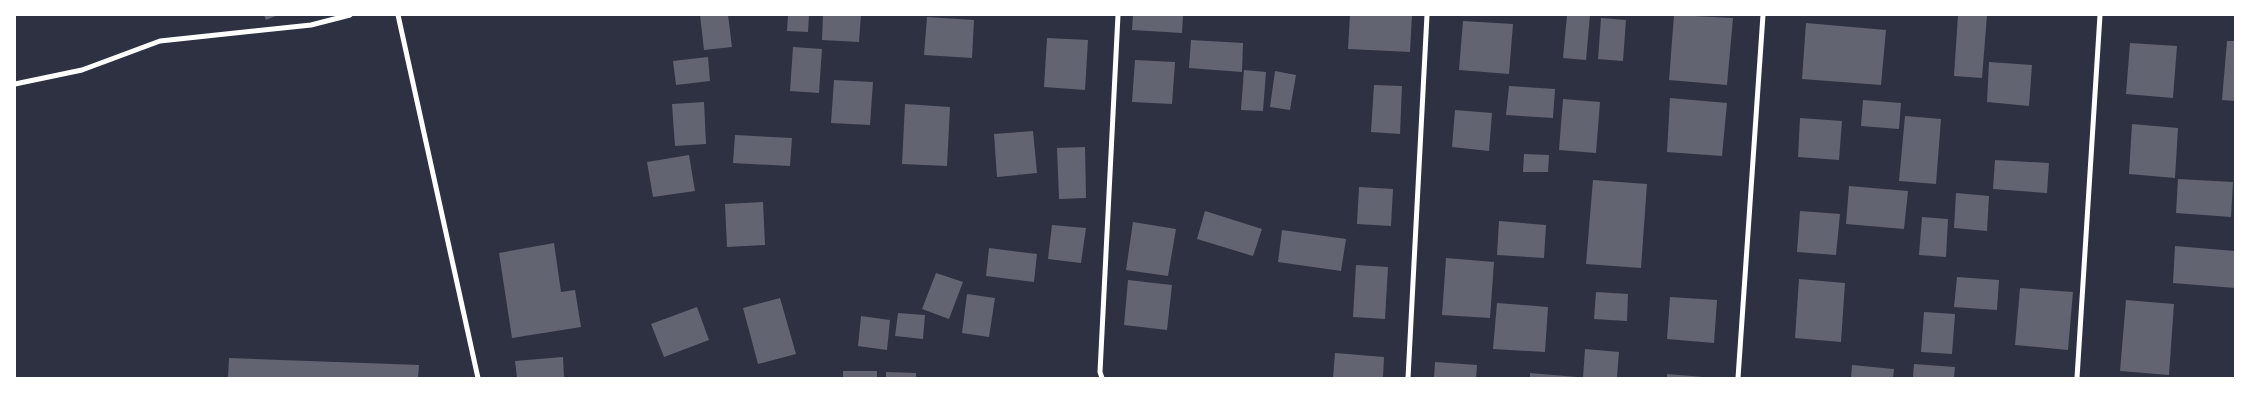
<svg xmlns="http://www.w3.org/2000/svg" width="2250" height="393" font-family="'PT Sans Narrow',sans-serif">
  <rect width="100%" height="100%" fill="#2d3142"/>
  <path fill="#626471" d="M 264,15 L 278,15 L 266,20 Z
    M 700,15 L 728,15 L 732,47 L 704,50 Z
    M 788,15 L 809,15 L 808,32 L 787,31 Z
    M 823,15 L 861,15 L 859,42 L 822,40 Z
    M 1133,15 L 1183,15 L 1182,33 L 1132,30 Z
    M 1350,15 L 1412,15 L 1410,52 L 1348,49 Z
    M 1567,15 L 1590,15 L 1586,60 L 1563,58 Z
    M 1674,15 L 1733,18 L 1727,85 L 1669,80 Z
    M 1958,15 L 1987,15 L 1982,78 L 1954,76 Z
    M 927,17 L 974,20 L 972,58 L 924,55 Z
    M 1601,18 L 1626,20 L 1623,61 L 1598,59 Z
    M 1463,21 L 1513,24 L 1509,74 L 1459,70 Z
    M 1806,23 L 1886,30 L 1881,85 L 1802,79 Z
    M 1047,38 L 1088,40 L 1085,90 L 1044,87 Z
    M 1191,40 L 1243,43 L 1242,72 L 1189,68 Z
    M 2227,41 L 2235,41 L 2235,101 L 2222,100 Z
    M 2130,43 L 2177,46 L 2173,98 L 2126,94 Z
    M 793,47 L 822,49 L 819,93 L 790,91 Z
    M 708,57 L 710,81 L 676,85 L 673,61 Z
    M 1135,60 L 1175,62 L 1172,104 L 1132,102 Z
    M 1989,62 L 2032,65 L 2029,106 L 1987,102 Z
    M 1244,70 L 1266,72 L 1263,111 L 1241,110 Z
    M 1275,71 L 1296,75 L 1290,110 L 1270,107 Z
    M 834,80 L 873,82 L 870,125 L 831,123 Z
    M 1374,85 L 1402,86 L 1400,134 L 1371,132 Z
    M 1509,86 L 1555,89 L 1553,118 L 1506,115 Z
    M 1670,98 L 1727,103 L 1722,156 L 1667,152 Z
    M 1563,99 L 1600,102 L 1596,153 L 1559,150 Z
    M 1863,100 L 1901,103 L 1899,129 L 1861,126 Z
    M 704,102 L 706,144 L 675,146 L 672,104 Z
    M 905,104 L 950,107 L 947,166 L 902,164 Z
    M 1455,110 L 1492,113 L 1489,151 L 1452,147 Z
    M 1905,116 L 1941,119 L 1936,184 L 1899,181 Z
    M 1800,118 L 1842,121 L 1839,160 L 1798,157 Z
    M 2132,124 L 2178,128 L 2175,178 L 2129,174 Z
    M 1033,131 L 1037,173 L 997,177 L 994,134 Z
    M 735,135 L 792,138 L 790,166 L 733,163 Z
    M 1085,147 L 1086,198 L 1059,199 L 1057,148 Z
    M 1524,154 L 1549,155 L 1548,172 L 1523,172 Z
    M 689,155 L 695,191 L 653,197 L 647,162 Z
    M 1995,160 L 2049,163 L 2047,193 L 1993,189 Z
    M 2178,179 L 2233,182 L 2231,217 L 2176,213 Z
    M 1593,180 L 1647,184 L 1641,268 L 1586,264 Z
    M 1849,186 L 1908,191 L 1904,229 L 1846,224 Z
    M 1359,187 L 1393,189 L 1391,226 L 1357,224 Z
    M 1956,193 L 1989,196 L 1987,231 L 1954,228 Z
    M 763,202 L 765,245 L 727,247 L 725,204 Z
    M 1205,211 L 1262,229 L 1253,256 L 1197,239 Z
    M 1800,211 L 1840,214 L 1836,255 L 1797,252 Z
    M 1922,217 L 1948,219 L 1946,257 L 1919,255 Z
    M 1499,221 L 1546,225 L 1544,258 L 1497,255 Z
    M 1133,222 L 1176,229 L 1168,276 L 1126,270 Z
    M 1052,225 L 1086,228 L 1081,263 L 1048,259 Z
    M 1282,230 L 1346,239 L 1341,271 L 1278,262 Z
    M 554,243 L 561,292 L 575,290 L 581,327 L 512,338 L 499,253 Z
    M 2175,246 L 2235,251 L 2235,288 L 2173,283 Z
    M 989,248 L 1037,254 L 1034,282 L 986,276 Z
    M 1446,258 L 1494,262 L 1490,318 L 1442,315 Z
    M 1356,265 L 1388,267 L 1385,319 L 1353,317 Z
    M 936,273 L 963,282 L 949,319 L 922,309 Z
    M 1957,277 L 1999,280 L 1997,310 L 1954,307 Z
    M 1799,279 L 1845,283 L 1841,342 L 1795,338 Z
    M 1128,280 L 1172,285 L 1167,330 L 1124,325 Z
    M 2020,288 L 2073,292 L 2068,350 L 2015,345 Z
    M 1596,292 L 1628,294 L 1627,321 L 1594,319 Z
    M 967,294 L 995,298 L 989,337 L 962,333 Z
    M 1670,297 L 1717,300 L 1714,343 L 1667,339 Z
    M 780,298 L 796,354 L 758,364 L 743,308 Z
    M 2126,300 L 2174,304 L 2169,375 L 2120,371 Z
    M 1497,303 L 1548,307 L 1545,352 L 1493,349 Z
    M 697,307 L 709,340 L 664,357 L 651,324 Z
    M 1924,312 L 1955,314 L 1952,354 L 1921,352 Z
    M 898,313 L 925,315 L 923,339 L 895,336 Z
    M 861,316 L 890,320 L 887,350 L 858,346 Z
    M 1585,349 L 1619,352 L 1617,378 L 1583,378 Z
    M 1335,353 L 1384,357 L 1383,378 L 1333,378 Z
    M 563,357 L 564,378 L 517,378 L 515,361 Z
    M 229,358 L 419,365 L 418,378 L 228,378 Z
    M 1435,362 L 1477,365 L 1476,378 L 1434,378 Z
    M 1914,364 L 1955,367 L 1954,378 L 1913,378 Z
    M 1852,365 L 1894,369 L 1893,378 L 1851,378 Z
    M 843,371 L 877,371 L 877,378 L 843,378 Z
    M 886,372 L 916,373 L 916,378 L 886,378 Z
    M 1530,373 L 1577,377 L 1577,378 L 1530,378 Z
    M 1667,374 L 1703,377 L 1703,378 L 1667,378 Z"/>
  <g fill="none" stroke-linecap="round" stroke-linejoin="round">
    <path stroke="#fff" stroke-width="5" d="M 398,15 L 478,378
      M 15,84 L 82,70 L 160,41 L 311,25 L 350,15
      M 1102,378 L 1100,372 L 1118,15
      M 1408,378 L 1427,15
      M 1738,378 L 1763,15
      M 2077,378 L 2100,15"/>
  </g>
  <rect width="2250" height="393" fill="none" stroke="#ffffff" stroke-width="32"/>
</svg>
